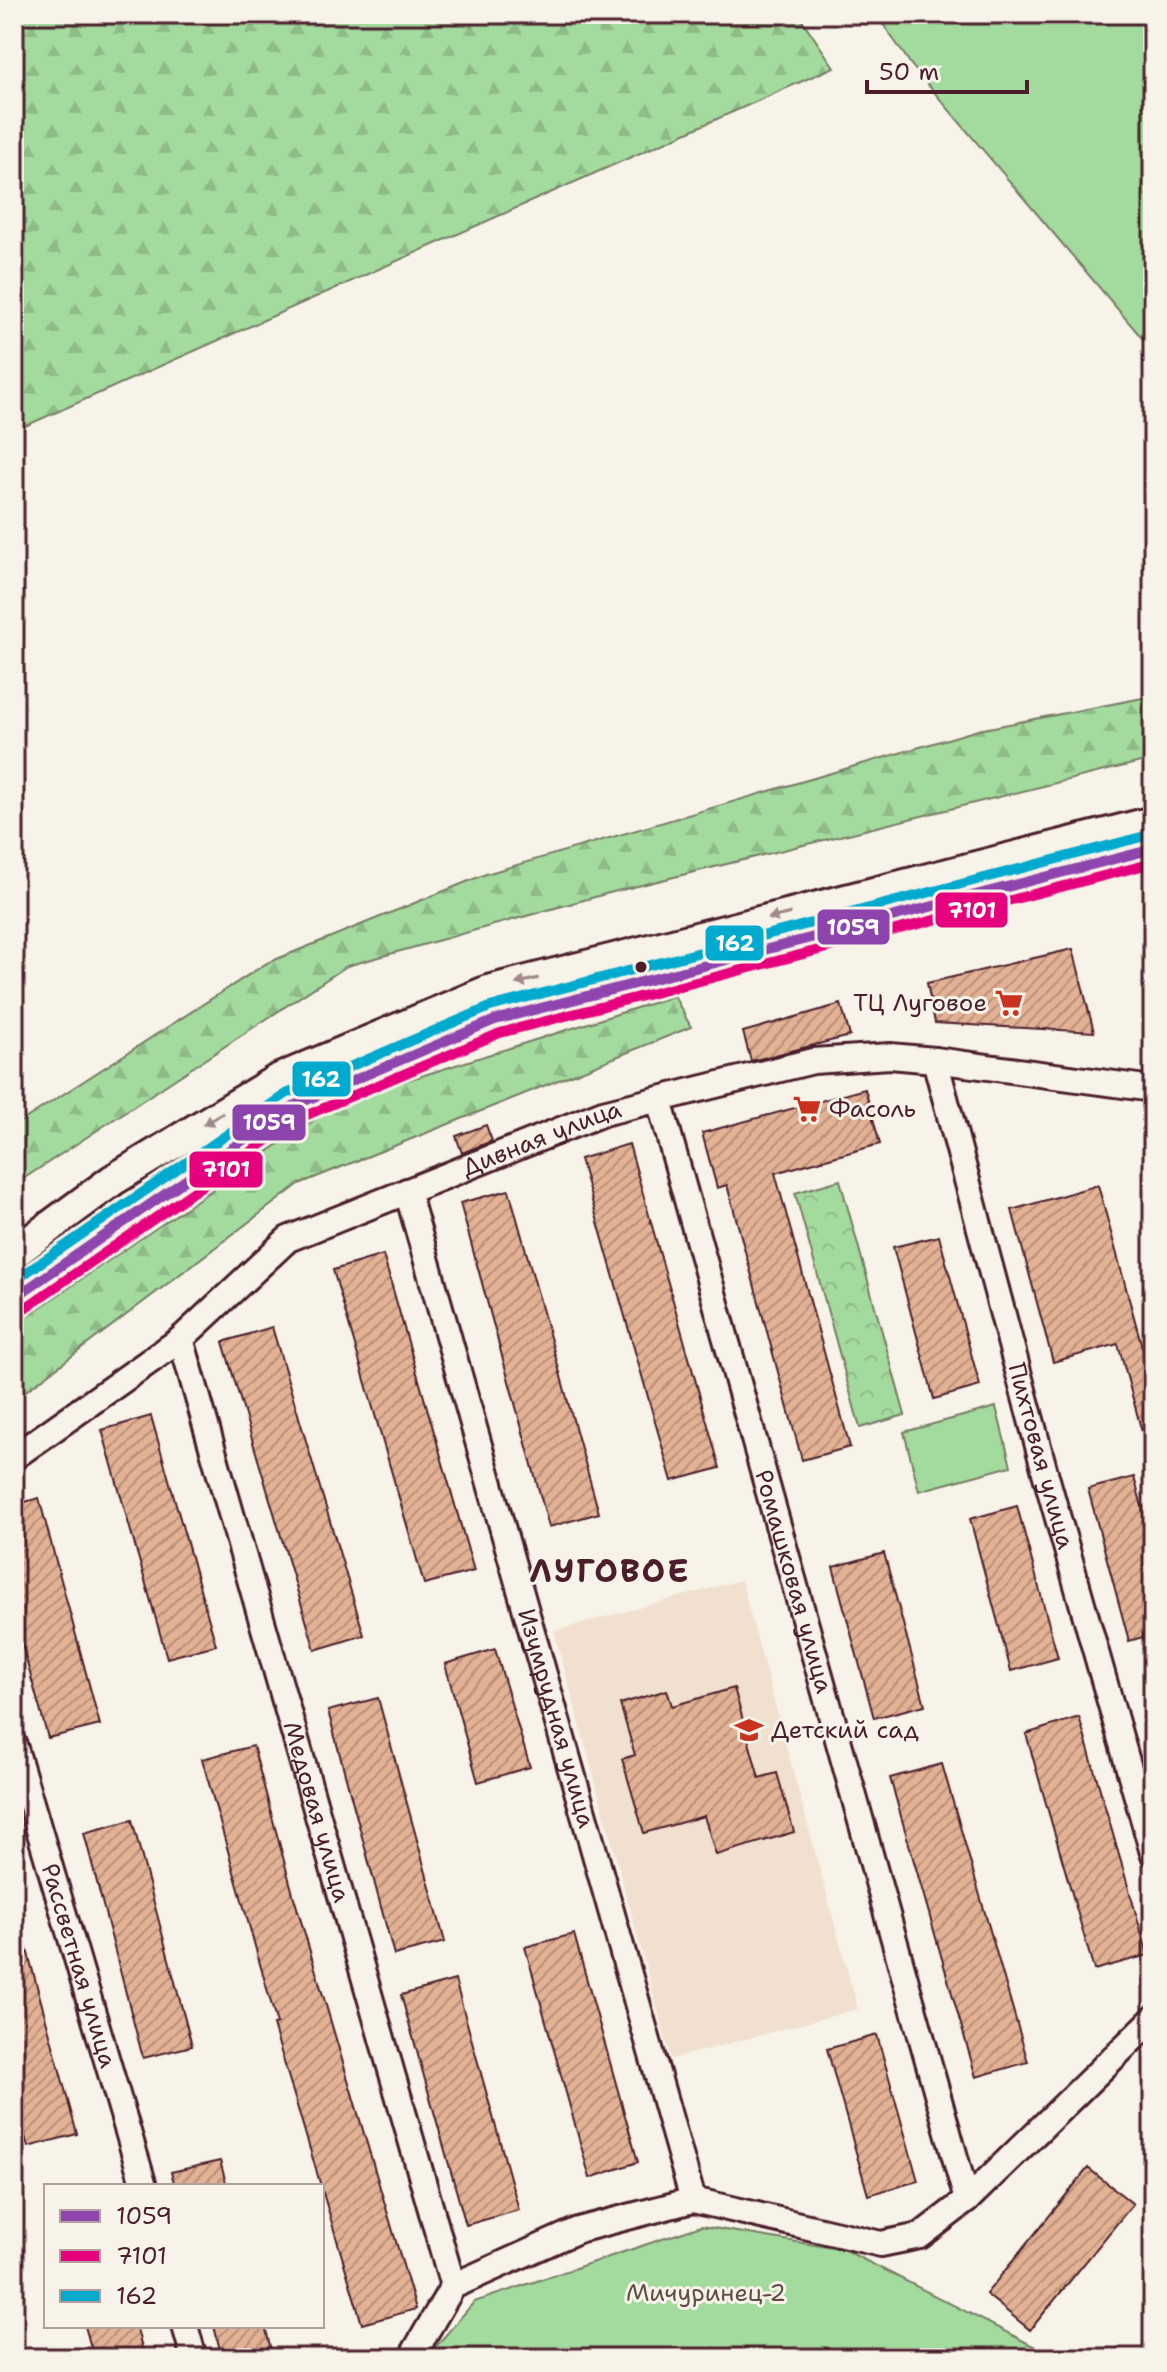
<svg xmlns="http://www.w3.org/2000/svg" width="1167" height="2372" font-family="'Shantell Sans',sans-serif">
  <defs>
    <pattern id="forest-firs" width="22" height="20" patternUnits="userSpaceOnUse" patternTransform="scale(2)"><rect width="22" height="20" fill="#a3da9e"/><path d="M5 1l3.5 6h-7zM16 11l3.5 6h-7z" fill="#8ebb88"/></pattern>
    <pattern id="park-crowns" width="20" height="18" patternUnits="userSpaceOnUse" patternTransform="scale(2)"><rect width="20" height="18" fill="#a3da9e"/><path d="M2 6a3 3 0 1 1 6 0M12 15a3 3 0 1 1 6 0" fill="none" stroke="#8ebb88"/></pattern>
    <pattern id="building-hatch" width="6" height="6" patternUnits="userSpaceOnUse" patternTransform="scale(2)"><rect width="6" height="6" fill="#e3b295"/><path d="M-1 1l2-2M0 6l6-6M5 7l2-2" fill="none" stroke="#ba907a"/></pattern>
  </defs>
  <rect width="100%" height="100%" fill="#f7f3e8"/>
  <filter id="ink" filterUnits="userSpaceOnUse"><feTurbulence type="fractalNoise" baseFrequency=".0125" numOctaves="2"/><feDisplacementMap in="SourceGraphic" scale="16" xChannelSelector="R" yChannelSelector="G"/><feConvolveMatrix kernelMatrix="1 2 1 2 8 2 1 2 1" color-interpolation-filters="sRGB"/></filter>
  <g filter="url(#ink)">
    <path fill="#f1e0cf" d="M 741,1580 L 858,2009 L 671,2059 L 554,1631 Z"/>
    <path fill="url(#forest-firs)" stroke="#767c64" stroke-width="2" d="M 14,14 L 798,14 L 834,67 L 14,431 Z
      M 1153,696 L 1153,759 L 609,893 L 347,966 L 14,1185 L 14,1126 L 267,963 L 486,874 L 978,730 Z
      M 674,996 L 691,1027 L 299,1184 L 14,1400 L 14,1325 L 342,1101 Z"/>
    <path fill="url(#park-crowns)" stroke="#767c64" stroke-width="2" d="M 840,1180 L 905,1415 L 860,1428 L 795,1193 Z"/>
    <path fill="#a3da9e" stroke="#767c64" stroke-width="2" d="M 876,14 L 1153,14 L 1153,351 L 912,66 Z
      M 996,1407 L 1011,1466 L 919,1491 L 904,1432 Z
      M 701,2226 L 845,2250 L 1057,2358 L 426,2358 L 474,2302 Z"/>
    <path fill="url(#building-hatch)" stroke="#4a1f2b" stroke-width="2" d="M 1073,949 L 1094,1032 L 935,1023 L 927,983 Z
      M 841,1004 L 850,1036 L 751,1061 L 743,1032 Z
      M 865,1089 L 880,1144 L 775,1173 L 850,1447 L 802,1460 L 727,1185 L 717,1188 L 702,1133 Z
      M 486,1125 L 492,1141 L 462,1153 L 456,1136 Z
      M 629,1144 L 720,1468 L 672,1481 L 580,1159 Z
      M 1098,1185 L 1153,1387 L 1153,1453 L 1148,1454 L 1118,1344 L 1053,1362 L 1012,1210 Z
      M 509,1190 L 599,1513 L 549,1527 L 460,1203 Z
      M 939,1236 L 980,1386 L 934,1399 L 893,1247 Z
      M 383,1255 L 474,1571 L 424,1584 L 333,1270 Z
      M 272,1327 L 364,1635 L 315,1650 L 223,1342 Z
      M 151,1416 L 216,1645 L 167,1658 L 102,1430 Z
      M 1134,1477 L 1153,1546 L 1153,1634 L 1129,1641 L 1088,1489 Z
      M 39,1498 L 100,1725 L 48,1738 L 14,1616 L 14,1505 Z
      M 1017,1506 L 1058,1658 L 1011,1671 L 970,1519 Z
      M 884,1553 L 925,1705 L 874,1718 L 833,1567 Z
      M 495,1649 L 530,1767 L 478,1782 L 445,1664 Z
      M 734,1688 L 759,1778 L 777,1773 L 794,1832 L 716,1855 L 704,1816 L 644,1833 L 622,1759 L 635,1755 L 620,1704 L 667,1690 L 672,1706 Z
      M 378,1698 L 445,1942 L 394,1955 L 328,1711 Z
      M 1079,1717 L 1148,1955 L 1094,1970 L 1026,1734 Z
      M 253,1746 L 293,1894 L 416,2309 L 362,2324 L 273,2025 L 277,2024 L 202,1759 Z
      M 942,1764 L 1028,2062 L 976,2077 L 890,1778 Z
      M 132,1820 L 192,2046 L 143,2058 L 84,1833 Z
      M 19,1920 L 77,2134 L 28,2147 L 14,2096 L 14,1921 Z
      M 574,1934 L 638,2162 L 590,2178 L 525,1947 Z
      M 455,1980 L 519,2210 L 466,2225 L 401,1995 Z
      M 877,2035 L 918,2181 L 868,2195 L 827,2049 Z
      M 220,2161 L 227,2186 L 175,2186 L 171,2172 Z
      M 1088,2168 L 1133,2204 L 1030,2330 L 986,2294 Z
      M 85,2326 L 136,2326 L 145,2358 L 94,2358 Z
      M 214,2326 L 265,2326 L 273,2358 L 222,2358 Z"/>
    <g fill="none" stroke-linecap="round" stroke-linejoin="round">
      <defs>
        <g id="minor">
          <path id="s1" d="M 935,1060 L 1046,1476 L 1153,1853"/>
          <path id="s2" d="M 659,1100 L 967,2200"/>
          <path id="s3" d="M 407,1191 L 693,2200"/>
          <path id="s4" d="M 181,1339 L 453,2286"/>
          <path id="s5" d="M 14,1457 L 181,1339 L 288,1239 L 603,1113 L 813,1061 L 890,1056 L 935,1060 L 1153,1089"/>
          <path id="s6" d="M 14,1745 L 144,2186"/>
          <path d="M 185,2326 L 194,2358"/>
          <path d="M 411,2358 L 453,2286 L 578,2230 L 693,2200 L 881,2244 L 920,2236 L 967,2200 L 1153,2019"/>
        </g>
        <path id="major" d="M 14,1253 L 113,1180 L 277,1080 L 488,991 L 1153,822
          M 14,1298 L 293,1106 L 495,1020 L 1153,849"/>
      </defs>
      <use href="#minor" stroke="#4a1f2b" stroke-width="30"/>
      <use href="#major" stroke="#4a1f2b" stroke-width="36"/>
      <use href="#minor" stroke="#f7f3e8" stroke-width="24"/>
      <use href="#major" stroke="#f7f3e8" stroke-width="30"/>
      <defs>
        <path id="bus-1" d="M 14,1298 L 293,1106 L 495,1020 L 1153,849"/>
        <path id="bus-2" d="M 22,1310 L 300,1118 L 500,1033 L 1153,863"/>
        <path id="bus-3" d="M 14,1281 L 286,1094 L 490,1007 L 1149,835"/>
      </defs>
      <use href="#bus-1" stroke="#f7f3e8" stroke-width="16"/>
      <use href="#bus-2" stroke="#f7f3e8" stroke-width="16"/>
      <use href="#bus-3" stroke="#f7f3e8" stroke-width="16"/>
      <use href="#bus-1" stroke="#8e44ad" stroke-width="10"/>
      <use href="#bus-2" stroke="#e5007d" stroke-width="10"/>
      <use href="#bus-3" stroke="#00a9ce" stroke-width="10"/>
    </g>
    <defs><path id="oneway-solid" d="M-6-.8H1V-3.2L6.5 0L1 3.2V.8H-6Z" transform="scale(2)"/></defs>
    <g fill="#a0898a">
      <use href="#oneway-solid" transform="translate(779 916) rotate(166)"/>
      <use href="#oneway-solid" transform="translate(527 981) rotate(166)"/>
      <use href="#oneway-solid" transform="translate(213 1119) rotate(149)"/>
    </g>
  </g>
  <defs>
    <symbol id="supermarket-bare" viewBox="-9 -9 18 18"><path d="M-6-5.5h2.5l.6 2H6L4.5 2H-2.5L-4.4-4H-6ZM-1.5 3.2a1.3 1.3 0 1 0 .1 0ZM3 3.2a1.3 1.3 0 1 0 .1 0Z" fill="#c8321e" stroke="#f7f3e8" stroke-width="2.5" paint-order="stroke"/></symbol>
    <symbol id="school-bare" viewBox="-9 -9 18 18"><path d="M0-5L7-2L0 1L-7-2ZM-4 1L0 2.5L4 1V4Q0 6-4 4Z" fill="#c8321e" stroke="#f7f3e8" stroke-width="2.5" paint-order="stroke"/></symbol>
  </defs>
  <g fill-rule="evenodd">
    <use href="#supermarket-bare" x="989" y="983" width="40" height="40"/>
    <use href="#supermarket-bare" x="787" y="1089" width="40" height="40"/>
    <use href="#school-bare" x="729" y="1710" width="40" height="40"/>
  </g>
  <circle fill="#4a1f2b" stroke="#f7f3e8" stroke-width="3" cx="641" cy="967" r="7"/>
  <g text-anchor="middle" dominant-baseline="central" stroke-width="6" stroke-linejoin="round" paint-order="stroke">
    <g font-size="24" fill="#4a1f2b" stroke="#f7f3e8" text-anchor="start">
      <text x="987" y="1003" text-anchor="end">ТЦ Луговое</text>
      <text x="829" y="1109">Фасоль</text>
      <text x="771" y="1730">Детский сад</text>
    </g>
    <g font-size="24" fill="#4a1f2b" stroke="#f7f3e8">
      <text stroke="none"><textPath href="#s5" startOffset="624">Дивная улица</textPath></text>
      <text stroke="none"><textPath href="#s1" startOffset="410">Пихтовая улица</textPath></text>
      <text stroke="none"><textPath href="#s2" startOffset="500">Ромашковая улица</textPath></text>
      <text stroke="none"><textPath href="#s3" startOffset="548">Изумрудная улица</textPath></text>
      <text stroke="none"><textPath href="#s4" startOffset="492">Медовая улица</textPath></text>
      <text stroke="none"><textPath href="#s6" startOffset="230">Рассветная улица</textPath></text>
    </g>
    <g font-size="24" fill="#604e48" stroke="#f7f3e8">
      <text x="706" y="2293">Мичуринец-2</text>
    </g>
    <g font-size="32" font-weight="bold" letter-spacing="2" fill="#4a1f2b" stroke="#f7f3e8">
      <text x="610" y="1570">ЛУГОВОЕ</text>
    </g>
  </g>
  <g stroke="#f7f3e8" stroke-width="3">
    <rect x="934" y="891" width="75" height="38" rx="8" fill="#e5007d"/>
    <rect x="816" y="908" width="75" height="38" rx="8" fill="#8e44ad"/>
    <rect x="704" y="924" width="61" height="38" rx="8" fill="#00a9ce"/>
    <rect x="291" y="1060" width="61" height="38" rx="8" fill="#00a9ce"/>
    <rect x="231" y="1103" width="76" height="39" rx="8" fill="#8e44ad"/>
    <rect x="188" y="1150" width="76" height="39" rx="8" fill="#e5007d"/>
  </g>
  <g font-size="22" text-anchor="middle" font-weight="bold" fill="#fff">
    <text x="972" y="918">7101</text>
    <text x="853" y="935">1059</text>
    <text x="735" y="951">162</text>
    <text x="321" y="1087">162</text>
    <text x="269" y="1130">1059</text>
    <text x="226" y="1177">7101</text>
  </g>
  <rect width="1167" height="2372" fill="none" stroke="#f7f3e8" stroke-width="48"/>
  <rect x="24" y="24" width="1119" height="2324" fill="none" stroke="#4a1f2b" stroke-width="3" filter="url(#ink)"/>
  <rect x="44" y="2184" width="280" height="144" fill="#f7f3e8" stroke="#b29e9c" stroke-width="2"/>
  <rect x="60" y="2210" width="40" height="12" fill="#8e44ad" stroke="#b29e9c" stroke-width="2"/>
  <text x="116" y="2224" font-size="24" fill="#4a1f2b">1059</text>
  <rect x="60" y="2250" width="40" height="12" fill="#e5007d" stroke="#b29e9c" stroke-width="2"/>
  <text x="116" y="2264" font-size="24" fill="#4a1f2b">7101</text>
  <rect x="60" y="2290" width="40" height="12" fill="#00a9ce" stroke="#b29e9c" stroke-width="2"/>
  <text x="116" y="2304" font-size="24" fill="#4a1f2b">162</text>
  <path d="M867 80v12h160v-12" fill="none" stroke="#4a1f2b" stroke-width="4"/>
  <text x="879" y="80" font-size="24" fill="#4a1f2b" stroke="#f7f3e8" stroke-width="6" paint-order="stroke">50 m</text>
</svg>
